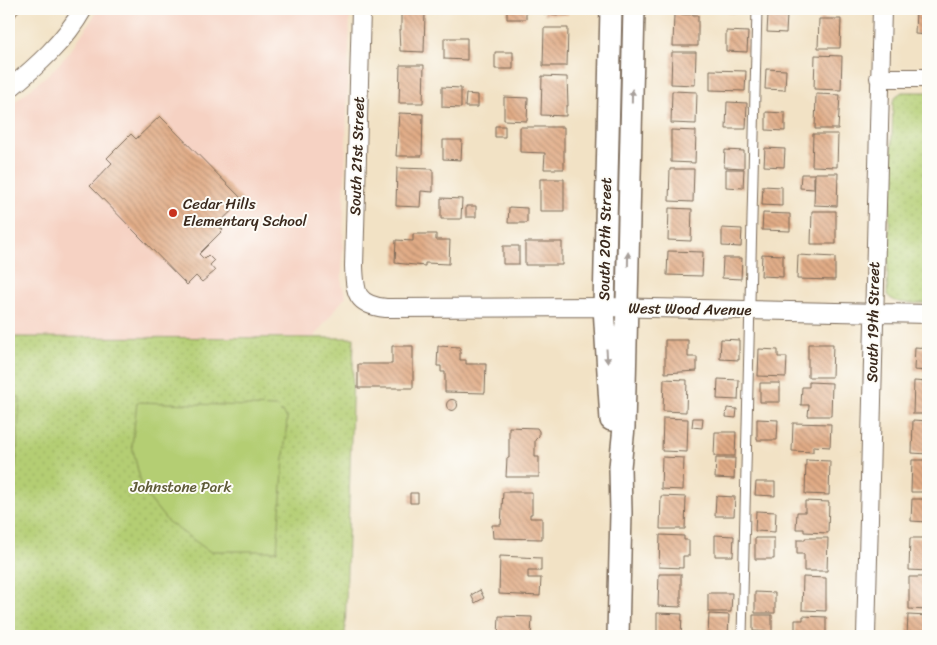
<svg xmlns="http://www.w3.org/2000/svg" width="937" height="645" font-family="Sriracha,sans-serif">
  <defs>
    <pattern id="park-dots" width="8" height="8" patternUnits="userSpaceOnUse" patternTransform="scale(1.25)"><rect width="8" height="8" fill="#b4ce73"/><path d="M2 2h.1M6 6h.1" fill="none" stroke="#9cb163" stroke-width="1.8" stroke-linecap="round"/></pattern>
    <pattern id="building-back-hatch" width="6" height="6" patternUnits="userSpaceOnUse" patternTransform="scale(1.25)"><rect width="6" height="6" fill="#e1ac86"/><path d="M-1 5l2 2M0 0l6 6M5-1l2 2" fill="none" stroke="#b88c6d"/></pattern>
  </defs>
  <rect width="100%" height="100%" fill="#fdfcf7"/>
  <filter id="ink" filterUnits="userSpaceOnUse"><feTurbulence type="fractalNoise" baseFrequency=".02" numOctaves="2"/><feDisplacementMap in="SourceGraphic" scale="10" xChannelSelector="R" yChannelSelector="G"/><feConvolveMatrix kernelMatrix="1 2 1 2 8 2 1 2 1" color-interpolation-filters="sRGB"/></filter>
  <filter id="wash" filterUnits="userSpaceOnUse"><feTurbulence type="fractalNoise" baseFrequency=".0096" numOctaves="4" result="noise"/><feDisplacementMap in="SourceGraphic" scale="20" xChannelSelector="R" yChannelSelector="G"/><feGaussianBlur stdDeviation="1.12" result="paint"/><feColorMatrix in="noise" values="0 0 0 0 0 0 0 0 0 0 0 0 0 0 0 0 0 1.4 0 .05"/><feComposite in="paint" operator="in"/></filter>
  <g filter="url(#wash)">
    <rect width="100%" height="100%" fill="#f2e2c5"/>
    <path fill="#f6d2c3" d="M 99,9 L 350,9 L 342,275 L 342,285 L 346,296 L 313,338 L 9,337 L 9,106 L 32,88 L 54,69 L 69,53 Z"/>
    <path fill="url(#park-dots)" stroke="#787c48" d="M 902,92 L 928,92 L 928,303 C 914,303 897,306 887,295 L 893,102 L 896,96 Z
      M 9,337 L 354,338 L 345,636 L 9,636 Z"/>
    <path fill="#b4ce73" stroke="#787c48" d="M 9,396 L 20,397 L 16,466 L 9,466 Z
      M 137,402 L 276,407 L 287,418 L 277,551 L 209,551 L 167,521 L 143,491 L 132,446 Z"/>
    <g id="blocks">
      <path fill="url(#building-back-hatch)" d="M 9,9 L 20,9 L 12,21 L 9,18 Z
        M 507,9 L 526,9 L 526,19 L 507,19 Z
        M 544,9 L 568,9 L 568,15 L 544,14 Z
        M 728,9 L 750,9 L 750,13 L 728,13 Z
        M 769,9 L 787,9 L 787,13 L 769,12 Z
        M 916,9 L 928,9 L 928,35 L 915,34 Z
        M 401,12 L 425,13 L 424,52 L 400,51 L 399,30 L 401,30 Z
        M 674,14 L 698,15 L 698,46 L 673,46 Z
        M 768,15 L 787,15 L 786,33 L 767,32 Z
        M 819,19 L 841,19 L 840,48 L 818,48 Z
        M 544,28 L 568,28 L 567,66 L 543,66 Z
        M 726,31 L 748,32 L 747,52 L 726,51 Z
        M 444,38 L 467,38 L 467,60 L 444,59 Z
        M 495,52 L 513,52 L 513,69 L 495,69 Z
        M 672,52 L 696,52 L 695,85 L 671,84 Z
        M 815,55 L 842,56 L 841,90 L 814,89 Z
        M 400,65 L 424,65 L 423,103 L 399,103 Z
        M 766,69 L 786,70 L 785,90 L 765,89 Z
        M 710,70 L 746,71 L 745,91 L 710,90 Z
        M 542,76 L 567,77 L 568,106 L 566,106 L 566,116 L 541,115 Z
        M 442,87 L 461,88 L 461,108 L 442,107 Z
        M 672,91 L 697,92 L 696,124 L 671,123 Z
        M 466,94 L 478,95 L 478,107 L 465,107 Z
        M 816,94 L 840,95 L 838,129 L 815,129 Z
        M 504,97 L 528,98 L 527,121 L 504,120 Z
        M 727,102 L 747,103 L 746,129 L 726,129 Z
        M 766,112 L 785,113 L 785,131 L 766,130 Z
        M 399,113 L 423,114 L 422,156 L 396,156 Z
        M 160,116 L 243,200 L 217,225 L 223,230 L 199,254 L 204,259 L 208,255 L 214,261 L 210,265 L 215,271 L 202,282 L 196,276 L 187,285 L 90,186 L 112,163 L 107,158 L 131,134 L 136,139 Z
        M 495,126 L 505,126 L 505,137 L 495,137 Z
        M 520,127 L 564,127 L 564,169 L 544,169 L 545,153 L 520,152 Z
        M 671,130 L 696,131 L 695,163 L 671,162 Z
        M 813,134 L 838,134 L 837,167 L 812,166 Z
        M 443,140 L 462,140 L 461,160 L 443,159 Z
        M 765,148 L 785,149 L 784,167 L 764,166 Z
        M 725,150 L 744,151 L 744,168 L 724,167 Z
        M 397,168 L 433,169 L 433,192 L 421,191 L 420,207 L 396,206 Z
        M 670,169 L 694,169 L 693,202 L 669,201 Z
        M 726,169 L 744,169 L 743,188 L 726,187 Z
        M 815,173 L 838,173 L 837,206 L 814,205 Z
        M 801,174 L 814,174 L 814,189 L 800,188 Z
        M 540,179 L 564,179 L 564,211 L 540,211 Z
        M 763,186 L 782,187 L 782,206 L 762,205 Z
        M 441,198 L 462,199 L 461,219 L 441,219 Z
        M 466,206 L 476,206 L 476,217 L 466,217 Z
        M 509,207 L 527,208 L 527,223 L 508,223 Z
        M 669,208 L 692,209 L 691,241 L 668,240 Z
        M 812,211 L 836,211 L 836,244 L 811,244 Z
        M 763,213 L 790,214 L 790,231 L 762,230 Z
        M 722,228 L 742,229 L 741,247 L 722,246 Z
        M 413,234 L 436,234 L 436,240 L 450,240 L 449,264 L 425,263 L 425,266 L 395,263 L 396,240 L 413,241 Z
        M 525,242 L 562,242 L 562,265 L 525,265 Z
        M 503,246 L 519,246 L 519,264 L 503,264 Z
        M 668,251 L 703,252 L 702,276 L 667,275 Z
        M 762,254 L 783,255 L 783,277 L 761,276 Z
        M 798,255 L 835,257 L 835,280 L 797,279 Z
        M 723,258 L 742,258 L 741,279 L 722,278 Z
        M 721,339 L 739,340 L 739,360 L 720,359 Z
        M 665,340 L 688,340 L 688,357 L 697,357 L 697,371 L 665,373 Z
        M 808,344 L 833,344 L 832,377 L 808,377 Z
        M 392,346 L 413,346 L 413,388 L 358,388 L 358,364 L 392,364 Z
        M 438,346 L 460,347 L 460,360 L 466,360 L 466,364 L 486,364 L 485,393 L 445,392 L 445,372 L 441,372 L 441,366 L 437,366 Z
        M 915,347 L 928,348 L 928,371 L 914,370 Z
        M 759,349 L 778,350 L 778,357 L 787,357 L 786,377 L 758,376 Z
        M 664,379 L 687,380 L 686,412 L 663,411 Z
        M 718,379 L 739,380 L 738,400 L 717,399 Z
        M 914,381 L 928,382 L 928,414 L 913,414 Z
        M 809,382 L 832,383 L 831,416 L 808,416 L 809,405 L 801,405 L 802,387 L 809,387 Z
        M 760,383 L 780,383 L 780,402 L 760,402 Z
        M446.5 405a5.5 5.5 0 1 1 11 0a5.5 5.5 0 1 1-11 0Z
        M 727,408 L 737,409 L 736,418 L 726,417 Z
        M 663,418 L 688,419 L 687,452 L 662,451 Z
        M 693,418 L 703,418 L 702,428 L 692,427 Z
        M 757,419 L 778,420 L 777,440 L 757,440 Z
        M 913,420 L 928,421 L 928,454 L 912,453 Z
        M 793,423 L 831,424 L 830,447 L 813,446 L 813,452 L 792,451 Z
        M 509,427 L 537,428 L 539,431 L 539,436 L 535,440 L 535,457 L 539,457 L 539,477 L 506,477 L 507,458 L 509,458 Z
        M 715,432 L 736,432 L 735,456 L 714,456 Z
        M 662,457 L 684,458 L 683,490 L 661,489 Z
        M 716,458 L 735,458 L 734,479 L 715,478 Z
        M 806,460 L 830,461 L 829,495 L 805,494 Z
        M 912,460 L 928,460 L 928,492 L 911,492 Z
        M 756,482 L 775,482 L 775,496 L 755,495 Z
        M 503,492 L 532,492 L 532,514 L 530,514 L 530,518 L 542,518 L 542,539 L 493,538 L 492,525 L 501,525 Z
        M 410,493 L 418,493 L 418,503 L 410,503 Z
        M 661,496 L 686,497 L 685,529 L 660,529 Z
        M 716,496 L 735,497 L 734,516 L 715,516 Z
        M 912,499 L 928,499 L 928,522 L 911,521 Z
        M 805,501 L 829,502 L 828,533 L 804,532 L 804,529 L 796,529 L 797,512 L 805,512 Z
        M 756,511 L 776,512 L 775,532 L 755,531 Z
        M 660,535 L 684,536 L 684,540 L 689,540 L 689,556 L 683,556 L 683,568 L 659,567 Z
        M 715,535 L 734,536 L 733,556 L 715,556 Z
        M 755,538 L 774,538 L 774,559 L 755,559 Z
        M 805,538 L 828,538 L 827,571 L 804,571 L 804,554 L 797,554 L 797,540 L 805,540 Z
        M 910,538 L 928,538 L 928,571 L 909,570 Z
        M 500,556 L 541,558 L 541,571 L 528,571 L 528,578 L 541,578 L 540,596 L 499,594 Z
        M 659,574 L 681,574 L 681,607 L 658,606 Z
        M 803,577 L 826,578 L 826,611 L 802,610 Z
        M 909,577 L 928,577 L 928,610 L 909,609 Z
        M 480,590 L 484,598 L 475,603 L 471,595 Z
        M 755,592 L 775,593 L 775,613 L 755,613 Z
        M 708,593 L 732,593 L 731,612 L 708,612 Z
        M 657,613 L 682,614 L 681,636 L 657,636 Z
        M 709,614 L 729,615 L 728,636 L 708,635 Z
        M 753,615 L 772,615 L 772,632 L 753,631 Z
        M 908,615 L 928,616 L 928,636 L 907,636 Z
        M 499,616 L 532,617 L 531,636 L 498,636 Z
        M 803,616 L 826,617 L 826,636 L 795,636 L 795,620 L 803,620 Z"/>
    </g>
  </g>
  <g filter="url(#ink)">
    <use href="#blocks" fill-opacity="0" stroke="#7b6a58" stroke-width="1"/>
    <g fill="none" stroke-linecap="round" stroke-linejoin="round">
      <defs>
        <path id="service" d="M 742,636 L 757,9"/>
        <path id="minor" d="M 361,9 L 354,266 C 355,293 356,305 386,308 L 604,307 L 928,314
          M 879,78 L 928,78
          M 9,89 C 37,66 65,41 83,9
          M 866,636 L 882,9"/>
        <path id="tertiary" d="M 611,9 L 604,307 L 611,420
          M 618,636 L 621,513 L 620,467 L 624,427 L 634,9"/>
      </defs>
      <use href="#service" stroke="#7b6a58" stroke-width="11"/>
      <use href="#minor" stroke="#7b6a58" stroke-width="20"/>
      <use href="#tertiary" stroke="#7b6a58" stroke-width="24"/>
      <use href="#service" stroke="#fff" stroke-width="9"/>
      <use href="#minor" stroke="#fff" stroke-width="18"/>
      <use href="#tertiary" stroke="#fff" stroke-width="21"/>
    </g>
    <defs><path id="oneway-solid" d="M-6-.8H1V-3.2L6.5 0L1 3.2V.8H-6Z" transform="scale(1.25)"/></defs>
    <g fill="#a79f9a">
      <use href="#oneway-solid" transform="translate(632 96) rotate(-89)"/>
      <use href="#oneway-solid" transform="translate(628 259) rotate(-89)"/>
      <use href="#oneway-solid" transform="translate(607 356) rotate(86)"/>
    </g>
  </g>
  <circle fill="#c8321e" stroke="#fdfcf7" stroke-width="2" cx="173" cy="213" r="5"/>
  <g text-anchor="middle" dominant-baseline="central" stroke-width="4" stroke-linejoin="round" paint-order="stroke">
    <g font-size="15" fill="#3b2a1e" stroke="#fdfcf7">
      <text transform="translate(357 156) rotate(-88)">South 21st Street</text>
      <text transform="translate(605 239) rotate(-89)">South 20th Street</text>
      <text transform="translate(690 309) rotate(1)">West Wood Avenue</text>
      <text transform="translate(873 322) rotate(-89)">South 19th Street</text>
    </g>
    <g font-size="15" fill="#3b2a1e" stroke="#fdfcf7" text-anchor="start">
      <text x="183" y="204">Cedar Hills<tspan x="183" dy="17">Elementary School</tspan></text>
    </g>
    <g font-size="15" fill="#5f5b38" stroke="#fdfcf7">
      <text x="181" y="487">Johnstone Park</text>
    </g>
  </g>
  <rect width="937" height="645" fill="none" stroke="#fdfcf7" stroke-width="30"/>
</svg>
